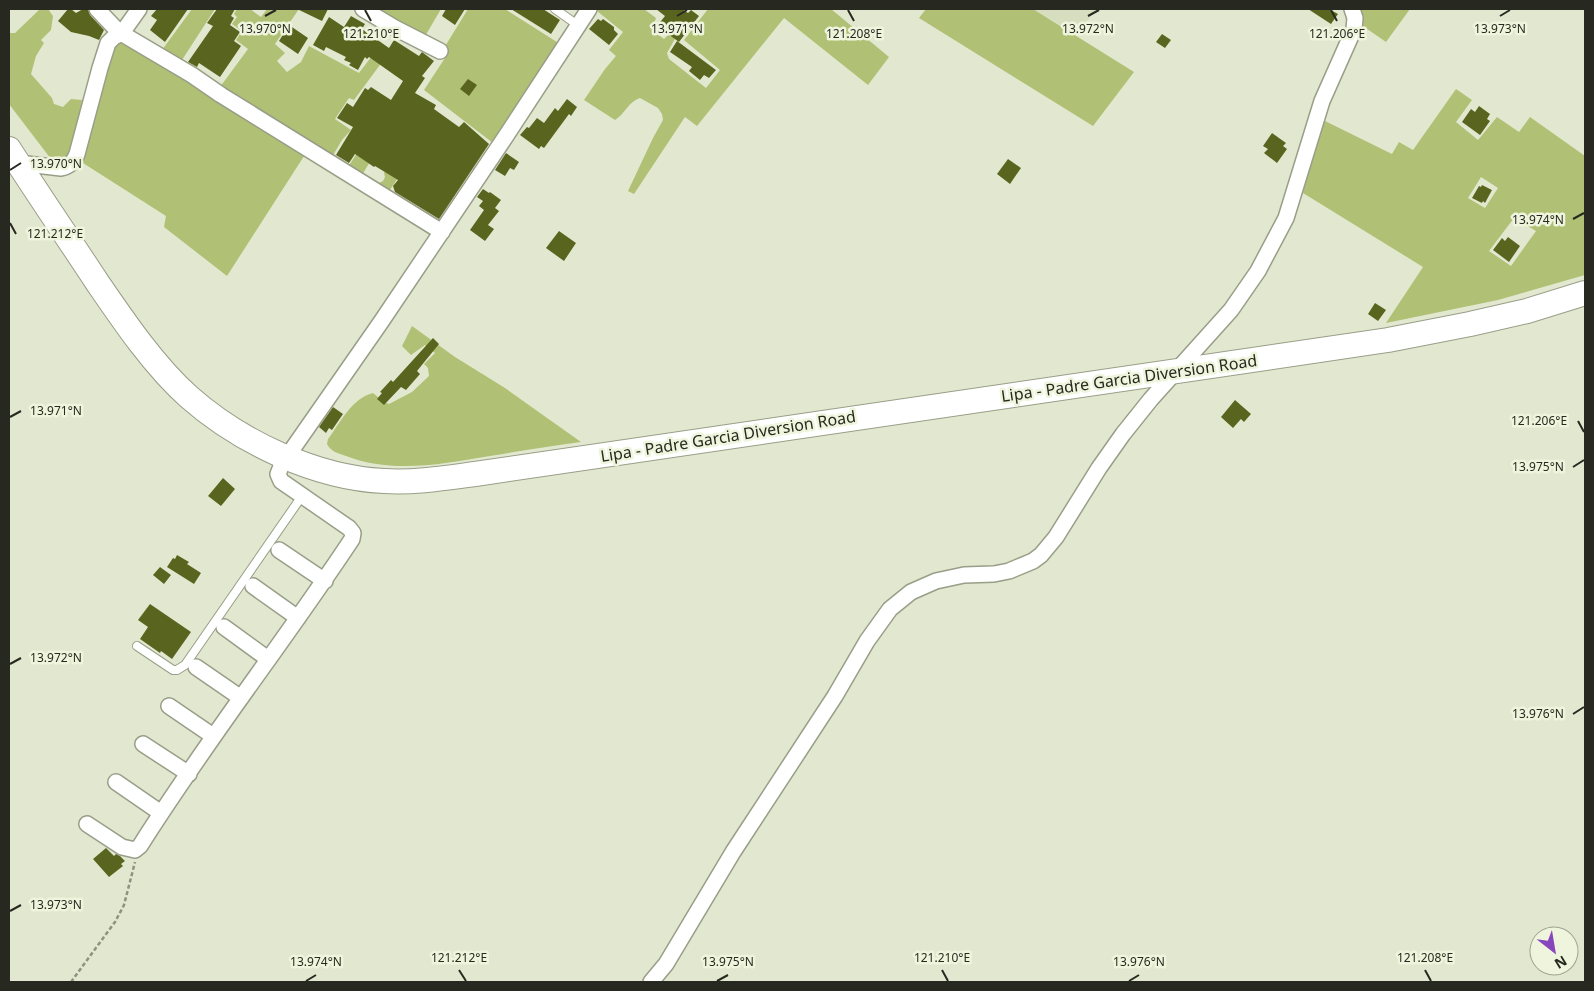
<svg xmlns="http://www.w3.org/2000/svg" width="1594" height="991" font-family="'Noto Sans',sans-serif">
  <rect width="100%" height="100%" fill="#e2e8d0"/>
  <path fill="#d6debf" d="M 1033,9 L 1096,9 L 1077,35 Z"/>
  <path fill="#b0c074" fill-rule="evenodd" d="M 40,9 L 48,9 L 53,16 L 51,30 L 41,40 L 44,43 L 36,56 L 31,74 L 52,98 L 54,104 L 63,107 L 71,99 L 82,100 C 80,113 76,145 69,156 C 66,161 59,162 54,163 L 9,104 L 9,33 L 15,33 Z
    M 192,9 L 215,9 L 182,60 L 162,50 Z
    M 237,9 L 250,9 L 261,17 L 267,9 L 299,9 L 275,44 L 285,53 L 277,61 L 287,72 L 301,62 L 309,46 L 359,73 L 378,48 L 388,54 L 354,100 L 349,98 L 335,119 L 351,130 L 342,140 L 332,157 L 220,87 L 248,49 L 236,40 L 242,31 L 232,24 L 237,17 L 234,14 Z
    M 371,9 L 441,9 L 424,38 Z
    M 468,9 L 505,9 L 560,44 L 493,143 L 424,90 L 445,58 L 442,56 L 444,48 Z
    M 599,9 L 644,9 L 656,18 L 652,30 L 664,39 L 670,33 L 676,37 L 667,53 L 669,59 L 706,88 L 720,70 L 684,40 L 708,9 L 831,9 L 889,57 L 868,85 L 784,18 L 697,126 L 685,117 L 634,194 L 628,191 L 653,138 L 663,120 L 662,114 L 658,108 L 640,98 C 627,103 627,112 615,120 L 584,100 L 605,69 L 616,56 L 609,50 L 623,32 L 597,11 Z
    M 926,9 L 1033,9 L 1134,72 L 1093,126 L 919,18 Z
    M 1358,9 L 1410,9 L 1386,42 L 1360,24 Z
    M 122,41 L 197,88 L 306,153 L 227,276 L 164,227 L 166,216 L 83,163 L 112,46 Z
    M 1456,89 L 1472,100 L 1456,122 L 1478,140 L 1497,117 L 1519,132 L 1530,117 L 1585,156 L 1585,275 L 1498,300 L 1386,323 L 1423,267 L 1303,193 L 1309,168 L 1323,120 L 1392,154 L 1399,142 L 1413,150 ZM 1481,177 L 1498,188 L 1485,208 L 1468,198 ZM 1514,218 L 1536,231 L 1511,266 L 1489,251 Z
    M 361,147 L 374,155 L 362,175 L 348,167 Z
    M 389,165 L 401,173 L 388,193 L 374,181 L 379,183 L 383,181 L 385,177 L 384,173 Z
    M 412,326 L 455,357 L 505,388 L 581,442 C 551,446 520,451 490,456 C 442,464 392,474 346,456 C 338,453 331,452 327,444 L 328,439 C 340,423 352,398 373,393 L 384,402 L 389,404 L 412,392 L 429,376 L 428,368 L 424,364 L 435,353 L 425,345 L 411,355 L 402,346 Z"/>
  <path fill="#59651f" d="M 68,9 L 71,9 L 76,13 L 83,9 L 88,9 L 90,15 L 104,30 L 99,40 L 89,36 L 71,32 L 58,21 Z
    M 157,9 L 188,9 L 165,42 L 150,30 L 157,20 L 151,16 Z
    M 217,9 L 235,9 L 231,16 L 234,18 L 230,25 L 240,32 L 234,41 L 241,46 L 220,77 L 199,63 L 197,67 L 188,62 L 213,26 L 207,23 Z
    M 297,9 L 328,9 L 322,21 Z
    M 446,9 L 465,9 L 455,25 L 442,16 Z
    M 511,9 L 543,9 L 560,20 L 551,34 Z
    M 656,9 L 682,9 L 688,13 L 691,10 L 699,16 L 679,42 L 657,26 L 665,16 Z
    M 1308,9 L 1329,9 L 1338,14 L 1331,24 Z
    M 351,16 L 365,24 L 362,29 L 389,48 L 394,40 L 419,56 L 422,52 L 434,61 L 422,76 L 425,78 L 415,93 L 436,105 L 434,109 L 459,127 L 464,122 L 489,144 L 439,219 L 395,192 L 393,186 L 398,180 L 375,166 L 374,167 L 355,154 L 349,163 L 336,155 L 353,127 L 337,118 L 347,103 L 353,107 L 365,88 L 368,90 L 371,87 L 391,100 L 403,81 L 369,57 L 367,59 L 365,57 L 358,70 L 349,65 L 351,63 L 344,60 L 346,57 L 326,47 L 324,51 L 313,45 L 329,17 L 344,27 Z
    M 598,19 L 601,21 L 603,19 L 614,27 L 614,30 L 618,34 L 609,45 L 589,29 Z
    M 289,25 L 308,38 L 298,54 L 279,41 Z
    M 1162,34 L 1171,40 L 1165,48 L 1156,42 Z
    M 677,41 L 716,70 L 709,78 L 704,75 L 700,80 L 689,71 L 692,67 L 670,52 Z
    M 468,79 L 477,85 L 469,96 L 460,89 Z
    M 567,99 L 577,107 L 571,116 L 569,114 L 544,148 L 541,146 L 539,149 L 520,135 L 527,127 L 529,128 L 537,118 L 544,123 L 555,108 L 558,111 Z
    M 1479,106 L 1490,114 L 1487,119 L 1490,121 L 1480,135 L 1462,122 L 1471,109 L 1475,112 Z
    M 1272,133 L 1286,143 L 1283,146 L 1287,149 L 1277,163 L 1264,153 L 1268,149 L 1263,146 Z
    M 506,153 L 519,162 L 514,170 L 510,168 L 505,176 L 495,170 Z
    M 1008,159 L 1021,168 L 1010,184 L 997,174 Z
    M 1482,185 L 1492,190 L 1485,203 L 1483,201 L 1482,203 L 1472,198 L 1479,186 L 1481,187 Z
    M 483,189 L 489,193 L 490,192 L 501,200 L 495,208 L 499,211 L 488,225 L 494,229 L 485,241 L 470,230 L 484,210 L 479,206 L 483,201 L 477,197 Z
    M 559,231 L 576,243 L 564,261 L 546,248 Z
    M 1508,237 L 1520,246 L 1509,262 L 1493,250 L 1502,238 L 1505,241 Z
    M 1375,303 L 1386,310 L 1378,321 L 1368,314 Z
    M 433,338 L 439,344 L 417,371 L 420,374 L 406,390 L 401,387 L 384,405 L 377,399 L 382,393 L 380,392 L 391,380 L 393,382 Z
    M 1235,400 L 1251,414 L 1244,422 L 1241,419 L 1233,428 L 1221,417 Z
    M 333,407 L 343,414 L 332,430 L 329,428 L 326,433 L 319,427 Z
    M 223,478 L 235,489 L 221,506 L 208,496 Z
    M 177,555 L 189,562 L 187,564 L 201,573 L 194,584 L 167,567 L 173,558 L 175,559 Z
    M 160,567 L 171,575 L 164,584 L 153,575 Z
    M 150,604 L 191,632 L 172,659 L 161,651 L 160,653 L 140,639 L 148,627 L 138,620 Z
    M 106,848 L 114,856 L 116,854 L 120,856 L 125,861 L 121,864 L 123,866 L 109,877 L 93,859 Z"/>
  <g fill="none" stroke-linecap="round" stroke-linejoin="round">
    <defs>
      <path id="service" d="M 555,9 L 579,26
        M 137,646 L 173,670 L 177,670 L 185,665 L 302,496"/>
      <path id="minor" d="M 97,9 L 116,29 L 126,36 L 192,75 L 221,95 L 442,232
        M 363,9 L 395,28 L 440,51
        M 18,163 L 61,168 C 70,166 74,162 77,154 L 100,68 L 108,43 L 114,37 L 122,33 L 139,9
        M 279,550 L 325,581
        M 253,586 L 298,618
        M 224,627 L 268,659
        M 196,667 L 241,698
        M 169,706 L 213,736
        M 143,744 L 189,774
        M 116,782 L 161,813
        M 87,824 L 122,847 L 135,850 L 140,846 C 206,741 284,642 352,539 L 353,533 L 349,528 L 281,481 L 278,474 L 282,464 L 381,322 L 506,136 L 589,9
        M 651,982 L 666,964 L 733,852 L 835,696 L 867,641 L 890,609 L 911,592 L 936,581 L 964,575 L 994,574 L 1009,571 L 1033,561 L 1041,555 L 1056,537 L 1099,468 L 1123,434 L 1151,399 L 1231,310 L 1258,271 L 1286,218 L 1322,101 L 1354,29 L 1355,18 L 1352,9"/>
      <path id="primary" d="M 9,149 C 38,194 68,238 97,282 C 123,320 154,366 189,397 C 240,442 316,478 384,481 C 414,483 445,478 475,474 L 1388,340 L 1470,324 L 1527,311 L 1585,293"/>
    </defs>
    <use href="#service" stroke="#989e87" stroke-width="10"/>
    <use href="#minor" stroke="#989e87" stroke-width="18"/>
    <use href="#primary" stroke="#989e87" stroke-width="26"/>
    <path stroke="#8e9280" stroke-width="2.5" stroke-dasharray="4 2.5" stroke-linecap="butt" d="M 71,982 L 115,922 L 124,905 L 135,862"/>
    <use href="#service" stroke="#fff" stroke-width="8"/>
    <use href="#minor" stroke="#fff" stroke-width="15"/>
    <use href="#primary" stroke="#fff" stroke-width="24"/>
  </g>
  <path fill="none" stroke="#272920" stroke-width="2" d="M 365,10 L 371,21M 848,10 L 854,21M 1331,10 L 1337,21M 265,16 L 276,10M 677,16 L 687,10M 1088,16 L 1099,10M 1500,16 L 1510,10M 10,170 L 21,163M 1573,219 L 1584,213M 10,223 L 16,234M 10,417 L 21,411M 1578,421 L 1584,432M 1573,467 L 1584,460M 10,664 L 21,658M 1573,714 L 1584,707M 10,911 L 21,905M 459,970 L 466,981M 942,970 L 948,981M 1425,970 L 1431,981M 306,981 L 316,975M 717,981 L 728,975M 1129,981 L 1139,975"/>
  <g text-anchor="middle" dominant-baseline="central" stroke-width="5" stroke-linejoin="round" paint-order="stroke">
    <g font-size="16" fill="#272920" stroke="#eff5dd">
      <text transform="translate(1129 378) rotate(-8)">Lipa - Padre Garcia Diversion Road</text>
      <text transform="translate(728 436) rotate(-9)">Lipa - Padre Garcia Diversion Road</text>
    </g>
  </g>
  <g font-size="12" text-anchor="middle" fill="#272920" stroke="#eff5dd" stroke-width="5" stroke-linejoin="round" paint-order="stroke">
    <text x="265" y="33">13.970°N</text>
    <text x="1088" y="33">13.972°N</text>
    <text x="677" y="33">13.971°N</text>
    <text x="1500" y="33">13.973°N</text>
    <text x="371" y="38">121.210°E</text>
    <text x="854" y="38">121.208°E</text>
    <text x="1337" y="38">121.206°E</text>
    <text x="56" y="168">13.970°N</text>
    <text x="1538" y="224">13.974°N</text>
    <text x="55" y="238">121.212°E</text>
    <text x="56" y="415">13.971°N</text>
    <text x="1539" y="425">121.206°E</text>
    <text x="1538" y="471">13.975°N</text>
    <text x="56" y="662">13.972°N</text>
    <text x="1538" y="718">13.976°N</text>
    <text x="56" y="909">13.973°N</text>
    <text x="459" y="962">121.212°E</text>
    <text x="942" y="962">121.210°E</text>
    <text x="1425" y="962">121.208°E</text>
    <text x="316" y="966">13.974°N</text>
    <text x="728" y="966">13.975°N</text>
    <text x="1139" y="966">13.976°N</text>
  </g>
  <rect width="1594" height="991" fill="none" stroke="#272920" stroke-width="20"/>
  <g transform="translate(1554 951) rotate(149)"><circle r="24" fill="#eff5dd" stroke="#9fa391"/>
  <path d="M0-4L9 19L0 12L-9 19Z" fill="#8746bb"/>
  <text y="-8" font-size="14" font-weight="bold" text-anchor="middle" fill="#272920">N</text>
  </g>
</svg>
